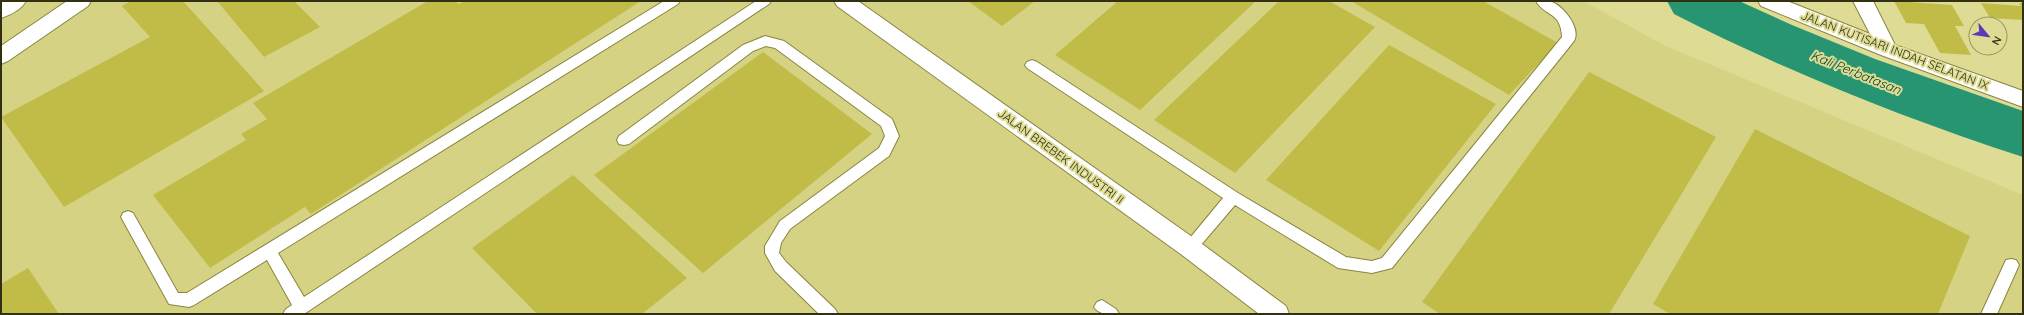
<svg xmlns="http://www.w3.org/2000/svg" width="2024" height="315" font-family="Quicksand,sans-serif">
  <rect width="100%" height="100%" fill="#dedc94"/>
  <path fill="#d5d383" d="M 1,1 L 1583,1 L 1666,46 L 2023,195 L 2023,314 L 1,314 Z"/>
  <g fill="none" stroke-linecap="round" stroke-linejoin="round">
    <path fill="#289572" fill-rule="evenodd" d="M 1667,1 L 1739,1 L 1792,25 L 1875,59 L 2023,111 L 2023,157 C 1903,118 1786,71 1674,14 Z"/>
  </g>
  <path fill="#c1bc47" d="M 131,1 L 183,1 L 264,91 L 64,207 L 1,117 L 150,37 L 122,6 Z
    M 217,1 L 294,1 L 320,27 L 264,57 Z
    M 428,1 L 455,1 L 459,4 L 464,1 L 641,1 L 311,214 L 305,207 L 210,268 L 153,195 L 246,140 L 241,134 L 267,119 L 253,103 Z
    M 968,1 L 1035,1 L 1002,26 Z
    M 1118,1 L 1256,1 L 1140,110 L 1055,55 Z
    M 1279,1 L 1329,1 L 1375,27 L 1235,173 L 1154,120 Z
    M 1351,1 L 1483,1 L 1558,43 L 1509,95 Z
    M 1894,1 L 1952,5 L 1964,26 L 1955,26 L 1971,55 L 1940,53 L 1924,24 L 1906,23 Z
    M 1981,3 L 2021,6 L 2019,3 L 2023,3 L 2023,20 L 1990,18 Z
    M 1389,45 L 1496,104 L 1379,251 L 1266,180 Z
    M 763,52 L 872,134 L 703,273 L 594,175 Z
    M 1589,72 L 1716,137 L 1609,314 L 1440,314 L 1422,302 Z
    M 1755,129 L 1970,236 L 1938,314 L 1670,314 L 1653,304 Z
    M 573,175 L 687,278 L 642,314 L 537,314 L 472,248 Z
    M 28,268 L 59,314 L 1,314 L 1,284 Z"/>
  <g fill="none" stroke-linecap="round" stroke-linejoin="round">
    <defs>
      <path id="service" d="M 664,1 L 680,1 L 678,4 L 278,253 L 304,297 L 756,1 L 771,1 L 769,4 L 304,314 L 283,314 L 286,309 L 292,305 L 267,260 L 194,305 L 189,307 L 169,304 L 121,217 L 123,213 L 128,211 L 133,213 L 178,293 L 187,293 Z
        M 1536,1 C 1540,1 1548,0 1552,2 C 1564,7 1581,28 1574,41 L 1392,268 L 1372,273 L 1338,268 L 1235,205 L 1195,252 L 1190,254 L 1185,252 L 1183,248 L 1185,244 L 1223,198 L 1027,68 L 1025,65 L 1027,62 L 1032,60 L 1037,62 L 1238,193 L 1346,257 L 1372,261 L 1382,258 L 1562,37 C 1561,11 1545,17 1536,1 Z
        M 765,36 L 784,41 L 892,119 L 899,136 L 889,156 L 790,229 L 781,243 L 779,253 L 786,262 L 835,309 L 838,314 L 819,314 L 775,271 L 765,253 L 765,246 L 780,221 L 879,148 L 885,136 L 881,126 L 775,48 L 766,46 L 753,51 L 629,144 L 624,145 L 619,144 L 617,140 L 619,136 L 743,45 Z
        M 2011,259 L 2016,260 L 2019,265 L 1997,314 L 1981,314 L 2006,260 Z
        M 1102,300 L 1116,309 L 1119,314 C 1109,314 1099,315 1094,307 L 1097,302 Z"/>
      <path id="minor" d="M 1758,1 L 1787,1 L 1870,34 L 1853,1 L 1873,1 L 1895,45 L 2023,91 L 2023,107 L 1881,55 L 1761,6 Z"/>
      <path id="tertiary" d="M 834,1 L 858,1 L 1198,241 L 1286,306 L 1289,314 L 1259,314 L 1182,255 L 837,6 Z"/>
      <path id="motorway" d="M 1,1 L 26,1 C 21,10 10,15 1,18 Z
        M 67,1 L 91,1 L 88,6 L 8,61 L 1,64 L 1,46 Z"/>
    </defs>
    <use href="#service" stroke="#888540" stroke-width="2"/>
    <use href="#minor" stroke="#888540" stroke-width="2"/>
    <use href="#tertiary" stroke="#888540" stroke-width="2"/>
    <use href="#motorway" stroke="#888540" stroke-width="2"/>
    <use href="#service" fill="#fff" fill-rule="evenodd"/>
    <use href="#minor" fill="#fff" fill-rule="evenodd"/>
    <use href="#tertiary" fill="#fff" fill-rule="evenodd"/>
    <use href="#motorway" fill="#fff" fill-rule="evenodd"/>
  </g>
  <g text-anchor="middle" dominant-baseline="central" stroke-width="4" stroke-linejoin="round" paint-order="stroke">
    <g font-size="12" fill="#313013" stroke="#dedc94">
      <text transform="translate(1895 50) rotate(21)">JALAN KUTISARI INDAH SELATAN IX</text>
      <text transform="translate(1061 156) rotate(36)">JALAN BREBEK INDUSTRI II</text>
    </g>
    <g font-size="13" font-style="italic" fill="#003e2c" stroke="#dedc94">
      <text transform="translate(1856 72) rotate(22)">Kali Perbatasan</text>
    </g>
  </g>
  <rect width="2024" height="315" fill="none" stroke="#313013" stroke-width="4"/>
  <g transform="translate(1988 36) rotate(119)"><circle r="19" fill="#dedc94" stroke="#999760"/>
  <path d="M0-3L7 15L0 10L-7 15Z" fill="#563cb4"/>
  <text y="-6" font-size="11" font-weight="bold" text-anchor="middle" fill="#313013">N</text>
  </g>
</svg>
